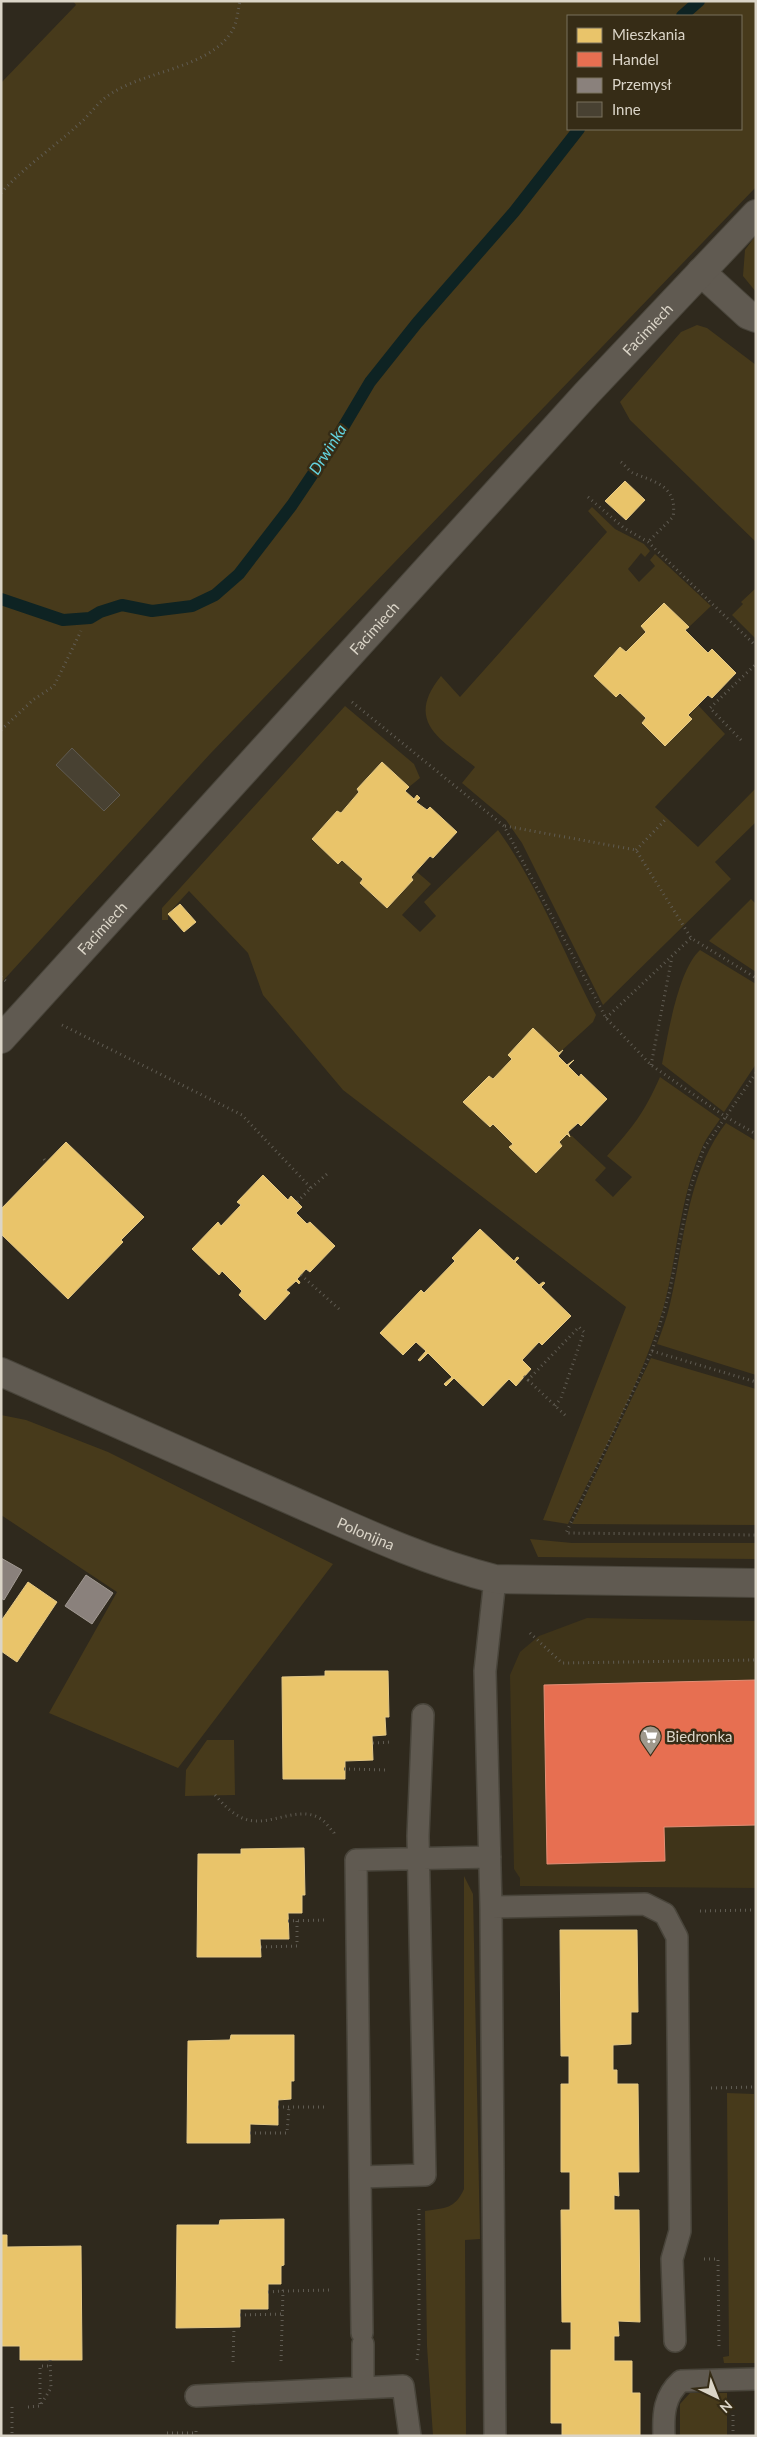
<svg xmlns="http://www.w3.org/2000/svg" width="757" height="2437" font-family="Lato,sans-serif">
  <rect width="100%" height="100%" fill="#2f291d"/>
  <path fill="#3f3419" d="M 587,1618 L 756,1621 L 756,1888 L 520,1886 L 520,1878 L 514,1869 L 510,1675 L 520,1652 L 539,1636 Z"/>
  <path fill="#473a1b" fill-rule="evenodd" d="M 73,1 L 756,1 L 756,187 L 210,754 L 1,983 L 1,83 L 76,5 ZM 568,16 L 741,16 L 741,129 L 568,129 Z
    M 756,235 L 756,292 L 743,276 L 745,250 Z
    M 697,325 L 707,328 L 756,365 L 756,542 L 630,420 L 620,402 L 681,332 Z
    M 592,507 L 615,529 L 644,544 L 650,551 L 645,557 L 641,553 L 628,569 L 639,582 L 655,566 L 650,560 L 655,554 L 711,606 L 689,627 L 664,603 L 641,626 L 646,632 L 626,652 L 594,676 L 616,697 L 620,693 L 646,718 L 642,723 L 665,745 L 698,705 L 725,734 L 655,807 L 698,847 L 756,788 L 756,822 L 715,862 L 731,879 L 603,1005 L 522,843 L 506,820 L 462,783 L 475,767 C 441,739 404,722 441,676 L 460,697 L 607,532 L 588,511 Z
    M 756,588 L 756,639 L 732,615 L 743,604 L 741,602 Z
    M 345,706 L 414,764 L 420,778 L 409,787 L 382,762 L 357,789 L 359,792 L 341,813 L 337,811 L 312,840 L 338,863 L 342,860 L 363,879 L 360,884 L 387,908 L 416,871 L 431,884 L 402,915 L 420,932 L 436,916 L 424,902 L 498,830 C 538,885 564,954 596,1015 L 593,1022 L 559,1053 L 533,1028 L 508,1055 L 512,1059 L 493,1079 L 489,1076 L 463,1102 L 489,1127 L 493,1124 L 513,1144 L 510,1147 L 536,1173 L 562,1146 L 559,1142 L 567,1134 L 572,1136 L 606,1168 L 595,1180 L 613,1197 L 632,1177 L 607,1156 C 633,1127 644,1113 660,1077 L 720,1119 C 714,1128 706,1138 702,1148 C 679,1199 678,1256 663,1309 C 641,1384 601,1454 568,1524 L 543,1520 L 626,1307 L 343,1090 L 263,995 L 248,953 L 189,891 L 168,914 L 168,920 L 162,920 L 162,908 Z
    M 751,899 L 756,904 L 756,972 L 709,941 Z
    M 700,950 L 756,984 L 756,1064 L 724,1112 L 662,1064 C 668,1035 678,970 700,950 Z
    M 726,1123 L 756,1141 L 756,1375 L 657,1344 C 662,1331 667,1317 670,1304 C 684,1244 687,1173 726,1123 Z
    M 651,1358 L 756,1389 L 756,1525 L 572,1524 Z
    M 1,1415 L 26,1420 L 108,1452 L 333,1564 L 178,1768 L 49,1713 L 117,1592 L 1,1515 Z
    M 530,1539 L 572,1543 L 756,1543 L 756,1559 L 538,1557 Z
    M 207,1740 L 234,1740 L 235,1795 L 185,1796 L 186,1770 Z
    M 464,1876 L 473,1894 L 480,2239 L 465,2240 L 466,2436 L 433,2436 L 427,2346 L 425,2211 C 445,2208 455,2209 464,2189 Z
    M 727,2093 L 754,2094 L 756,2363 L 724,2363 L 723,2357 L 729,2356 Z
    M 690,2393 L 727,2393 L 727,2436 L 680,2436 L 680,2404 Z"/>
  <path fill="#e9c46a" stroke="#e5c986" d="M 625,481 L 645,500 L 626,520 L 605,501 Z
    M 664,603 L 689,627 L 685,630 L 708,653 L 712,649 L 736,673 L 712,698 L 708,695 L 688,715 L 692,719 L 665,746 L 642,723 L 646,718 L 620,693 L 616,697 L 594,676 L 620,647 L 626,652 L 646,632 L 641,626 Z
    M 382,762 L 409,787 L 405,791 L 414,799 L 417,795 L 420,798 L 416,802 L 427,810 L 430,807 L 457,832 L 433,858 L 430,856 L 411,877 L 413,880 L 387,908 L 360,883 L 363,879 L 342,860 L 338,864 L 312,839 L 337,811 L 341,813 L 359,792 L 357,789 Z
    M 180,904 L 196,922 L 184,932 L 168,914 Z
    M 533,1028 L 559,1053 L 563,1050 L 558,1056 L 567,1065 L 574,1060 L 568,1066 L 579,1077 L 581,1074 L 607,1099 L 581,1126 L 578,1123 L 568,1132 L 570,1137 L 567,1134 L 559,1142 L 562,1146 L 536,1173 L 509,1147 L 513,1144 L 493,1124 L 490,1127 L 463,1102 L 489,1076 L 493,1079 L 512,1059 L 508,1055 Z
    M 66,1142 L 144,1217 L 121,1240 L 123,1242 L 68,1299 L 1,1234 L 1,1209 Z
    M 263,1175 L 288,1200 L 291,1196 L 302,1207 L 296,1213 L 307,1224 L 310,1222 L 335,1246 L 310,1272 L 306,1269 L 297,1279 L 300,1282 L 299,1284 L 296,1281 L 286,1290 L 290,1293 L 265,1320 L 239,1295 L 242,1291 L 222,1271 L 219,1275 L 192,1249 L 218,1222 L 221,1226 L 241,1205 L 237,1202 Z
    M 480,1229 L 514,1261 L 517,1257 L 519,1258 L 515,1262 L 539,1285 L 543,1282 L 545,1283 L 541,1287 L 571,1316 L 542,1345 L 539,1342 L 522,1360 L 531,1369 L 516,1386 L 509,1379 L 483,1406 L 454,1378 L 446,1386 L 444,1384 L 452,1377 L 428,1353 L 420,1361 L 418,1360 L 426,1351 L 416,1342 L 403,1355 L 380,1333 L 421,1290 L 424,1293 L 455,1261 L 452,1258 Z
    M 28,1582 L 57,1602 L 17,1662 L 1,1651 L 1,1621 Z
    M 325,1671 L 388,1671 L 389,1717 L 385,1717 L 386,1735 L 372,1736 L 373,1760 L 345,1761 L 345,1779 L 283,1779 L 282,1677 L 325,1676 Z
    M 304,1848 L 305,1895 L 302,1895 L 302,1913 L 288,1913 L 289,1939 L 260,1939 L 261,1957 L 197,1957 L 198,1854 L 241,1854 L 241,1849 Z
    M 560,1930 L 637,1930 L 638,2012 L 631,2012 L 631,2044 L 613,2045 L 613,2070 L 617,2070 L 617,2084 L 638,2084 L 639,2172 L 618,2172 L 619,2196 L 614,2195 L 614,2210 L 639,2210 L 640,2322 L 618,2321 L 619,2336 L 614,2336 L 614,2361 L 632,2361 L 632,2393 L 640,2393 L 640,2436 L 562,2436 L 562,2423 L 551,2423 L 551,2350 L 571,2350 L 571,2322 L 562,2322 L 561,2210 L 570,2210 L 570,2172 L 561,2172 L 561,2084 L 569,2084 L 569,2056 L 561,2056 Z
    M 231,2035 L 294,2035 L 294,2081 L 291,2081 L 291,2099 L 278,2100 L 278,2125 L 250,2124 L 250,2143 L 187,2143 L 188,2041 L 230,2040 Z
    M 284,2219 L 284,2265 L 281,2266 L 281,2284 L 268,2284 L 268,2309 L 240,2309 L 240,2327 L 176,2328 L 177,2225 L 219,2225 L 220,2220 Z
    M 1,2235 L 7,2235 L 7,2247 L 81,2246 L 82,2360 L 20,2360 L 20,2346 L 1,2346 Z"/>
  <path fill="#e76f51" stroke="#e38e75" d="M 756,1680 L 756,1825 L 664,1827 L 665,1861 L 547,1864 L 544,1685 Z"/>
  <path fill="#8a817c" stroke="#a29a93" d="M 1,1558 L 22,1570 L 4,1600 L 1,1598 Z
    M 86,1575 L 113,1593 L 92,1624 L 65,1606 Z"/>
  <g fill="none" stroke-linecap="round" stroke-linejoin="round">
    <path stroke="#0e2323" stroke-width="12" d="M 682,16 L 699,1
      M 1,599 L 63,620 L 90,618 L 100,612 L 122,605 L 152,611 L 192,606 L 215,595 L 239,574 L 292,505 L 335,441 L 370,382 L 417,323 L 514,212 L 579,129"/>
  </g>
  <path fill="#484132" stroke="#605b51" d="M 72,748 L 120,795 L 104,811 L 56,765 Z"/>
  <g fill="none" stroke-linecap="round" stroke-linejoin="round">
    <defs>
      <path id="service" d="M 495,1579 L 485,1671 L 491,1907 L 495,2436
        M 491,1907 L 645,1904 L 665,1914 L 677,1937 L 680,2231 L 672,2259 L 675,2341
        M 361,2177 L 425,2175 L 418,1836 L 423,1715
        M 362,2333 L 356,1860 L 490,1857
        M 363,2344 L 363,2388
        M 196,2396 L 403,2386 L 410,2436
        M 664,2436 C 663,2414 664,2396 681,2381 L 756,2379"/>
      <g id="minor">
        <path d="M 701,272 L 748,315 L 756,318"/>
        <path id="s1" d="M 1,1039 L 586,394 L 756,214"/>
        <path id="s2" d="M 1,1372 C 94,1413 187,1454 279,1495 C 350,1526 420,1560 495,1579 L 756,1583"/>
      </g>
    </defs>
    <use href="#service" stroke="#49453b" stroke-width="24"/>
    <use href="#minor" stroke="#49453b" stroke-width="30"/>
    <path stroke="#605c53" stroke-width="3" stroke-dasharray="1 4" stroke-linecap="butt" d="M 1,193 C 24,167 53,148 78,125 C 89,116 97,103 109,95 C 145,70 209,69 232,31 C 237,23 238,10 240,1
      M 621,462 C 625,465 629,471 633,473 C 655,482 678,486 673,517 L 648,542
      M 588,497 L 624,528 L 648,542 L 756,646
      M 352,702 L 504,826 L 606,1018 L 651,1065 L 726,1117 L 756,1134
      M 1,730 L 33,700 L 54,686 L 81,631
      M 741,740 L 710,708 L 756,664
      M 505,826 L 636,850 L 691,938
      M 636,850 L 667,818
      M 1,977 L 7,982
      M 606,1018 L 691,938 L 756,978
      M 62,1025 L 242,1115 L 311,1188 L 297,1202
      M 651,1065 L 672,957
      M 756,1073 L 704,1148 L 690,1189 L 669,1294 L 652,1351 L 566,1533 L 756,1535
      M 44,1159 L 46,1162
      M 311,1188 L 327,1174
      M 301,1275 L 339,1309
      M 652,1351 L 756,1382
      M 524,1376 L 528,1380 L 579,1327 L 584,1332 L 561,1398 L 555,1406
      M 528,1380 L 567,1417
      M 530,1633 L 562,1663 L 756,1660
      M 373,1743 L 391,1742
      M 344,1769 L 389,1770
      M 215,1795 C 224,1805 233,1815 245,1819 C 269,1828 298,1804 321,1819 C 326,1822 330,1829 334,1833 L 334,1837
      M 700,1911 L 756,1910
      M 288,1921 L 324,1920
      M 261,1947 L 297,1946 L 297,1921
      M 711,2088 L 756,2087
      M 278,2107 L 328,2107
      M 250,2133 L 287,2133 L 289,2107
      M 704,2259 L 718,2259 L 719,2349
      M 268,2292 L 283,2291
      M 240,2315 L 282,2314
      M 417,2360 L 419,2344 L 419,2206
      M 281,2361 L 283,2291 L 331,2290
      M 233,2362 L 234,2327
      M 40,2404 L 40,2366 L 50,2366
      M 12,2407 L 12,2436
      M 28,2407 L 40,2406 L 51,2388 L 50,2359
      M 165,2436 L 165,2433 L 196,2433 L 196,2427
      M 733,2436 L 733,2411"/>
    <use href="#service" stroke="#605a51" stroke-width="21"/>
    <use href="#minor" stroke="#605a51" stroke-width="28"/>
  </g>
  <defs>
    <symbol id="supermarket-pin" viewBox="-11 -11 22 30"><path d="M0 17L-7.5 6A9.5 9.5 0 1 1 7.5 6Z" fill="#9f998c" stroke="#362c16"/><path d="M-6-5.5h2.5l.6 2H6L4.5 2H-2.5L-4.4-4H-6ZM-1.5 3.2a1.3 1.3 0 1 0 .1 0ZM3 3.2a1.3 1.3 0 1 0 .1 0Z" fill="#fff"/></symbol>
  </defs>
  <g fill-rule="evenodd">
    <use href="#supermarket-pin" x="638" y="1724" width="25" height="34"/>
  </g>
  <g text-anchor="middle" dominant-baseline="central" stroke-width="5" stroke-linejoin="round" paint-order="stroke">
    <g font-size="15" fill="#dbd5c8" stroke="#362c16">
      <text stroke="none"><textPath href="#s1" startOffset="960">Facimiech</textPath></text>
      <text stroke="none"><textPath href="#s1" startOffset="555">Facimiech</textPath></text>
      <text stroke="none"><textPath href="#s1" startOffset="150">Facimiech</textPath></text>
      <text stroke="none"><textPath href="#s2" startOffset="399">Polonijna</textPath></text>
    </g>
    <g font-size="15" fill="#dbd5c8" stroke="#362c16" text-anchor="start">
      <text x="666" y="1736">Biedronka</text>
    </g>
    <g font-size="16" font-style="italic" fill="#63d3df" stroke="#362c16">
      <text transform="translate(327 449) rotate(-58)">Drwinka</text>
    </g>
  </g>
  <rect width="757" height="2437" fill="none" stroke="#dbd5c8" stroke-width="5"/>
  <rect x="567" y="15" width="175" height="115" fill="#362c16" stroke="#78705d"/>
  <rect x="577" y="28" width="25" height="15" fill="#e9c46a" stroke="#78705d"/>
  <text x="612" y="40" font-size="15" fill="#dbd5c8">Mieszkania</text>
  <rect x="577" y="52" width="25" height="15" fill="#e76f51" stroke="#78705d"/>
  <text x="612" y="65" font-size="15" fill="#dbd5c8">Handel</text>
  <rect x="577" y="78" width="25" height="15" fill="#8a817c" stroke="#78705d"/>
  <text x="612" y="90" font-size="15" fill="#dbd5c8">Przemysł</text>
  <rect x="577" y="102" width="25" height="15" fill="#484132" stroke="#78705d"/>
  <text x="612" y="115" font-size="15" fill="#dbd5c8">Inne</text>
  <g transform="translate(717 2397) rotate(137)" stroke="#362c16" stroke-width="4" paint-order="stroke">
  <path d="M0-4L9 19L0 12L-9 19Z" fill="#dbd5c8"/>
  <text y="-8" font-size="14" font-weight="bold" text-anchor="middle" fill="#dbd5c8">N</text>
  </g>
</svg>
